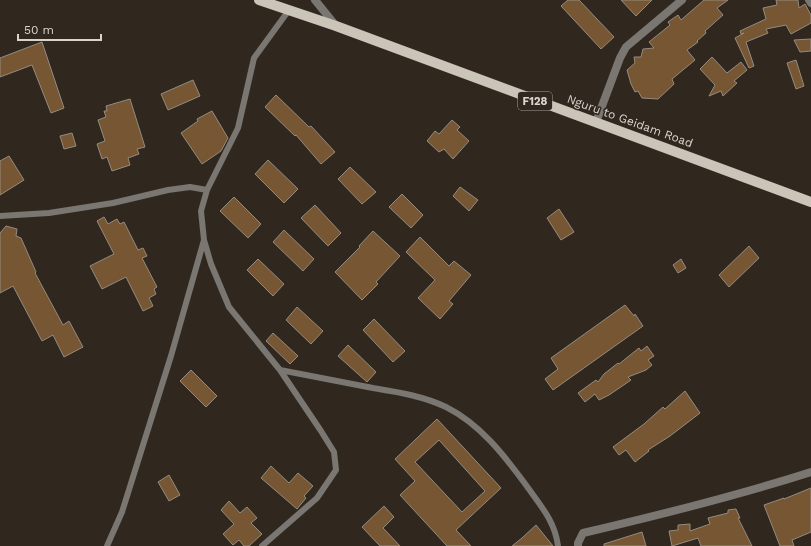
<svg xmlns="http://www.w3.org/2000/svg" width="811" height="546" font-family="'Work Sans',sans-serif">
  <rect width="100%" height="100%" fill="#30281f"/>
  <path fill="#765633" stroke="#958b80" fill-rule="evenodd" d="M 568,0 L 579,0 L 614,37 L 601,49 L 561,6 Z
    M 621,0 L 652,0 L 636,16 Z
    M 704,0 L 728,0 L 717,8 L 723,15 L 705,31 L 706,33 L 697,41 L 698,42 L 687,50 L 695,60 L 672,79 L 674,84 L 658,99 L 642,98 L 638,91 L 635,92 L 631,84 L 627,70 L 635,63 L 634,57 L 641,57 L 643,49 L 654,48 L 649,42 L 670,25 L 668,22 L 678,15 L 681,20 Z
    M 776,0 L 798,0 L 799,8 L 805,4 L 811,15 L 811,23 L 791,34 L 786,25 L 766,29 L 768,33 L 746,42 L 754,66 L 749,68 L 735,38 L 744,33 L 741,34 L 740,31 L 766,19 L 763,8 L 777,5 Z
    M 811,39 L 811,51 L 800,52 L 794,40 Z
    M 42,42 L 64,108 L 51,113 L 32,65 L 0,77 L 0,58 Z
    M 712,57 L 727,73 L 741,62 L 747,70 L 734,81 L 737,83 L 723,96 L 721,91 L 709,96 L 715,85 L 700,69 Z
    M 796,60 L 804,86 L 796,89 L 787,63 Z
    M 193,80 L 200,96 L 168,110 L 161,94 Z
    M 276,95 L 309,127 L 311,126 L 335,152 L 321,164 L 296,135 L 295,136 L 265,107 Z
    M 130,99 L 145,147 L 137,149 L 139,154 L 128,158 L 130,165 L 112,171 L 107,157 L 102,159 L 97,144 L 105,141 L 98,120 L 106,117 L 104,111 L 107,111 L 106,106 Z
    M 212,111 L 228,138 L 221,151 L 202,164 L 181,133 L 198,121 L 197,119 Z
    M 452,120 L 460,127 L 457,130 L 469,141 L 453,159 L 444,149 L 439,152 L 427,141 L 435,131 L 439,134 Z
    M 72,133 L 76,146 L 64,149 L 60,136 Z
    M 9,156 L 24,180 L 0,195 L 0,161 Z
    M 268,160 L 298,189 L 284,203 L 255,174 Z
    M 350,167 L 376,192 L 362,204 L 338,179 Z
    M 460,187 L 478,200 L 469,211 L 453,196 Z
    M 402,194 L 423,215 L 411,228 L 389,207 Z
    M 234,197 L 261,224 L 248,238 L 220,211 Z
    M 315,205 L 341,233 L 328,246 L 301,218 Z
    M 559,209 L 574,232 L 561,240 L 547,218 Z
    M 104,217 L 108,224 L 117,219 L 120,224 L 124,222 L 138,250 L 143,248 L 147,256 L 142,258 L 157,287 L 154,289 L 156,294 L 149,298 L 153,306 L 143,311 L 126,277 L 102,289 L 90,266 L 114,254 L 97,221 Z
    M 6,226 L 17,229 L 16,236 L 21,238 L 36,272 L 35,273 L 63,325 L 69,321 L 83,347 L 64,357 L 53,335 L 42,341 L 13,286 L 0,293 L 0,233 Z
    M 284,230 L 314,259 L 303,271 L 273,242 Z
    M 373,231 L 400,256 L 376,282 L 378,284 L 362,300 L 335,272 L 360,247 L 359,246 Z
    M 420,237 L 449,266 L 454,261 L 471,275 L 449,301 L 453,304 L 440,319 L 418,298 L 435,280 L 406,252 Z
    M 749,246 L 759,258 L 729,287 L 719,275 Z
    M 258,259 L 284,284 L 273,296 L 247,270 Z
    M 681,259 L 686,268 L 678,273 L 673,265 Z
    M 625,305 L 634,316 L 635,314 L 643,326 L 553,390 L 545,379 L 558,369 L 551,358 Z
    M 297,307 L 323,331 L 311,344 L 286,320 Z
    M 374,319 L 405,351 L 393,362 L 363,330 Z
    M 273,333 L 298,356 L 290,364 L 266,341 Z
    M 348,345 L 376,372 L 367,382 L 338,356 Z
    M 647,346 L 654,356 L 648,360 L 652,365 L 646,370 L 628,377 L 631,380 L 609,395 L 599,400 L 595,394 L 585,402 L 578,393 L 596,380 L 598,382 L 604,374 L 618,363 L 619,364 L 639,348 L 641,351 Z
    M 191,370 L 217,396 L 206,407 L 180,381 Z
    M 685,391 L 700,413 L 670,436 L 648,450 L 649,451 L 635,462 L 626,450 L 619,455 L 613,447 L 644,424 L 663,407 L 665,409 Z
    M 437,419 L 501,488 L 456,530 L 471,546 L 447,546 L 400,495 L 415,481 L 395,459 ZM 439,440 L 485,491 L 462,512 L 415,462 Z
    M 271,466 L 289,483 L 298,473 L 313,486 L 304,496 L 306,498 L 297,509 L 261,478 Z
    M 169,475 L 180,495 L 169,501 L 158,482 Z
    M 811,488 L 811,532 L 792,540 L 794,546 L 780,546 L 764,505 L 784,498 L 784,499 Z
    M 229,501 L 240,513 L 247,507 L 257,518 L 251,523 L 262,534 L 249,546 L 244,546 L 239,540 L 233,545 L 223,534 L 234,524 L 221,510 Z
    M 384,506 L 394,517 L 383,528 L 400,546 L 380,546 L 362,527 Z
    M 736,509 L 740,518 L 738,518 L 752,546 L 701,546 L 698,538 L 672,546 L 669,531 L 678,530 L 678,525 L 690,524 L 690,531 L 710,524 L 708,518 L 728,513 L 728,510 Z
    M 536,525 L 553,546 L 512,546 L 522,538 Z
    M 642,532 L 646,546 L 604,546 L 604,544 Z"/>
  <g fill="none" stroke-linecap="round" stroke-linejoin="round">
    <path stroke="#7a7671" stroke-width="6" d="M 0,216 L 49,213 L 113,203 L 168,190 L 190,187 L 207,190
      M 280,370 C 311,376 342,382 373,388 C 397,392 423,396 446,407 C 480,424 504,455 526,485 C 540,505 555,521 558,546
      M 107,546 L 122,512 L 171,356 L 204,240
      M 262,546 L 317,498 L 336,470 L 334,452 L 321,431 L 280,370 L 229,307 L 211,264 L 204,240 L 201,211 L 207,190 L 238,128 L 254,58 L 289,10"/>
    <path stroke="#7a7671" stroke-width="8" d="M 315,0 L 336,26
      M 809,0 L 811,3
      M 596,122 L 620,58 L 626,47 L 682,0
      M 578,546 L 578,543 L 583,533 C 660,515 736,496 811,472"/>
    <path stroke="#cbc4b9" stroke-width="10" d="M 259,0 L 336,26 L 811,202"/>
  </g>
  <g text-anchor="middle" dominant-baseline="central" stroke-width="3" stroke-linejoin="round" paint-order="stroke">
    <rect fill="#30281f" stroke="#a7a09a" stroke-width="1" x="518" y="92" width="34" height="18" rx="3"/>
    <g font-size="11" font-weight="bold" fill="#dad4cf">
      <text x="535" y="101">F128</text>
    </g>
    <g font-size="12" fill="#dad4cf" stroke="#30281f">
      <text transform="translate(630 121) rotate(20)">Nguru to Geidam Road</text>
    </g>
  </g>
  <path d="M18 34v6h83v-6" fill="none" stroke="#dad4cf" stroke-width="2"/>
  <text x="24" y="34" font-size="12" fill="#dad4cf" stroke="#30281f" stroke-width="3" paint-order="stroke">50 m</text>
</svg>
